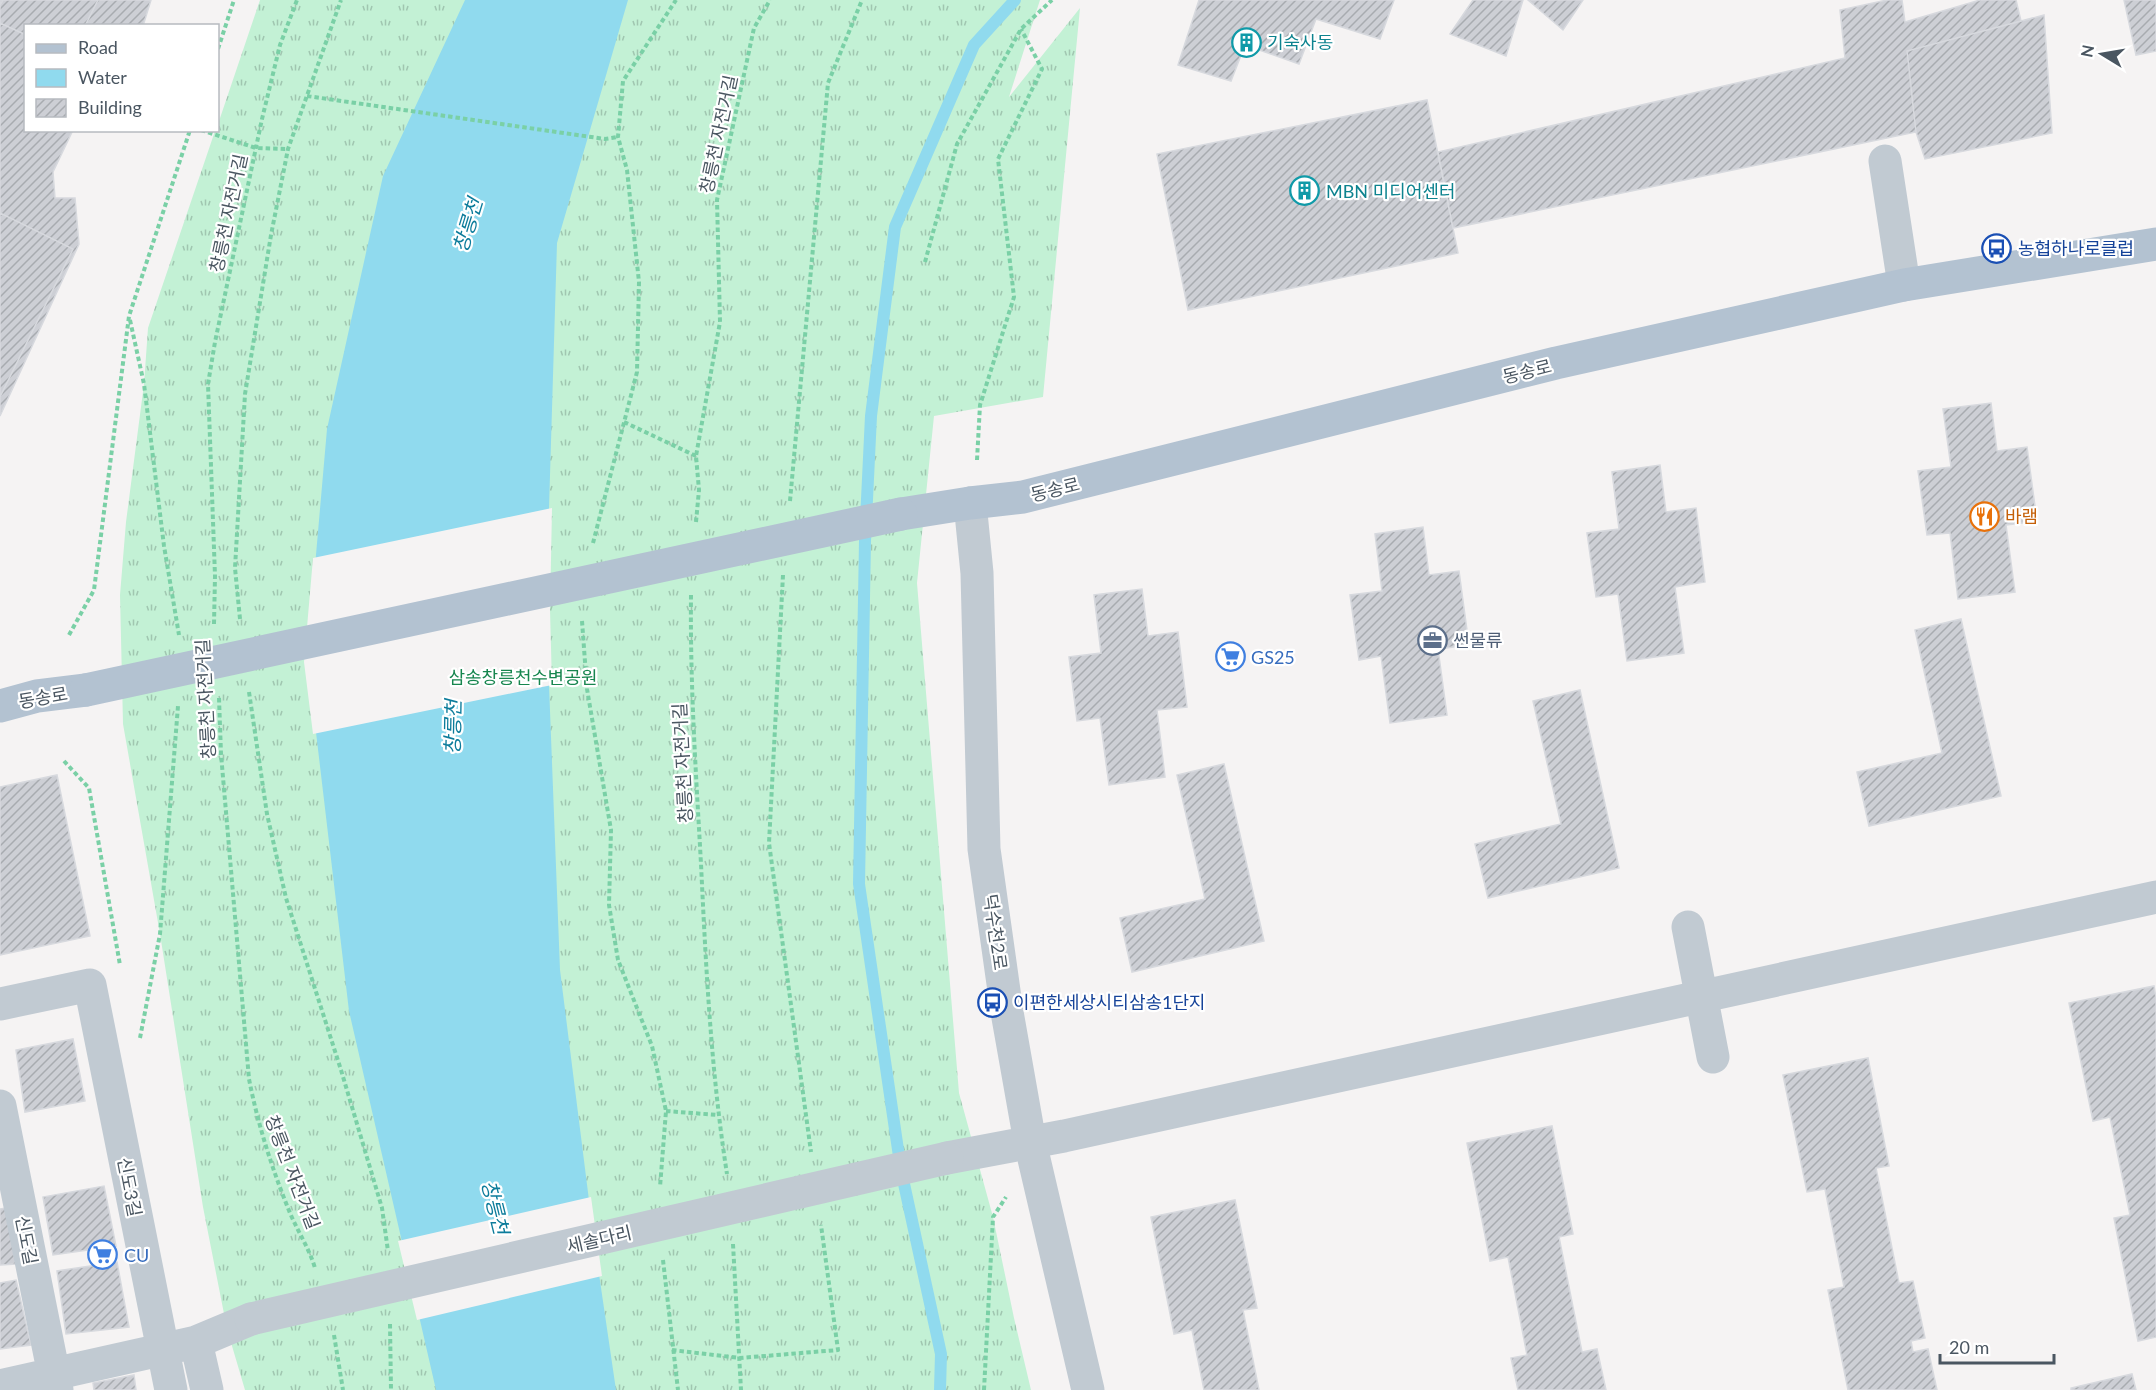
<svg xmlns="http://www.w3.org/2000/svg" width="2156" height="1390" font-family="Lato,'Noto Sans KR',sans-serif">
  <defs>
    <pattern id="grass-tufts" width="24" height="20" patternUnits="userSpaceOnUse" patternTransform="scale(1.5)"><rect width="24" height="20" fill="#c3f1d5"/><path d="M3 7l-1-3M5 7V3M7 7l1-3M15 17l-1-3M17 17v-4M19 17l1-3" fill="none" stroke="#a0c6b0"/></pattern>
    <pattern id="building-hatch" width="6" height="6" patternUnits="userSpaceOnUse" patternTransform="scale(1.5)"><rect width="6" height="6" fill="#cdcfd5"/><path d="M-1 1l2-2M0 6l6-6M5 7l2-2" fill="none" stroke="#a8abb0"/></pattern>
  </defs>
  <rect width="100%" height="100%" fill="#f5f3f3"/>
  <path fill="url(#grass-tufts)" d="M 260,0 L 1040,0 L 1009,97 L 1080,8 L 1043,397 L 934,416 L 917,583 L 959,1093 L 993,1217 L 1014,1318 L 1031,1390 L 245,1390 L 227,1329 L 203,1207 L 160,934 L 123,724 L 120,595 L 126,522 L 144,384 L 148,328 L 215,131 L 218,130 L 218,124 Z"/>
  <path fill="#90daee" d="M 465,0 L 628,0 L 557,243 L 548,542 L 548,659 L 560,970 L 594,1240 L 616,1390 L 436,1390 L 349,1011 L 313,707 L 313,589 L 327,429 L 383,176 Z"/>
  <path fill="#f5f3f3" d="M 552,508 L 550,610 L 552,685 L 313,734 L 304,662 L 313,558 Z
    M 591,1197 L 602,1276 L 417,1320 L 398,1241 Z"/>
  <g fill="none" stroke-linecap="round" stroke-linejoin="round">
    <path stroke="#90daee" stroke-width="12" d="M 940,1390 L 941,1354 L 901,1170 L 859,884 L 865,541 L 871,416 L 895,227 L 974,45 L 1015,0"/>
  </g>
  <path fill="url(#building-hatch)" stroke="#d7d9de" stroke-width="1.5" d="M 0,0 L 151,0 L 143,26 L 26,26 L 26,130 L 73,130 L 53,172 L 55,198 L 75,198 L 79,244 L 0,416 Z
    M 3,0 L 98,0 L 85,26 L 26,26 L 26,35 L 0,23 L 0,5 Z
    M 1199,0 L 1394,0 L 1380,39 L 1316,19 L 1299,64 L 1245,45 L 1231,81 L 1178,65 Z
    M 1473,0 L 1523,0 L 1506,56 L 1450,34 Z
    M 1528,0 L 1583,0 L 1563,30 Z
    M 1887,0 L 1902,0 L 1905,22 L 1980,0 L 2016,0 L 2021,21 L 1907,51 L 1916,132 L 1453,228 L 1438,152 L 1845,58 L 1840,10 Z
    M 2124,0 L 2156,0 L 2156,51 L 2136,55 Z
    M 2044,15 L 2052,133 L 1925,159 L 1916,132 L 1907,51 Z
    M 1427,100 L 1458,253 L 1188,310 L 1157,154 Z
    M 0,213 L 73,249 L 0,397 Z
    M 1991,403 L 1997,451 L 2027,447 L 2037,521 L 2006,525 L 2015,592 L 1958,599 L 1950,533 L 1927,535 L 1918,471 L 1951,467 L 1943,409 Z
    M 1660,465 L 1666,512 L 1696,508 L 1705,582 L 1675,587 L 1684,653 L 1627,661 L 1618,594 L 1596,597 L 1587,533 L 1619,529 L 1612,472 Z
    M 1423,527 L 1429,575 L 1459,571 L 1469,645 L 1438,649 L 1447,715 L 1390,723 L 1381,656 L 1359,660 L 1350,595 L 1382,591 L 1375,534 Z
    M 1142,589 L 1148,636 L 1178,632 L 1187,707 L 1157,710 L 1165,777 L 1109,785 L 1100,718 L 1077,721 L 1069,657 L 1101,653 L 1094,595 Z
    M 1961,619 L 2001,796 L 1869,826 L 1857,772 L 1942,753 L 1915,630 Z
    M 1580,690 L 1619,868 L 1488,898 L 1475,844 L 1561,824 L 1533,701 Z
    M 1224,764 L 1264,941 L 1132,972 L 1120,918 L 1205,899 L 1177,775 Z
    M 57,775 L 90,936 L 0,955 L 0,787 Z
    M 2154,986 L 2156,998 L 2156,1337 L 2138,1341 L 2114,1218 L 2130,1215 L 2110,1117 L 2093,1121 L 2069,1003 Z
    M 73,1039 L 85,1101 L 25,1112 L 16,1050 Z
    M 1868,1058 L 1889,1166 L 1876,1168 L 1899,1283 L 1913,1281 L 1925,1338 L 1911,1341 L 1913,1352 L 1928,1349 L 1937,1390 L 1848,1390 L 1828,1290 L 1844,1287 L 1825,1189 L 1807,1192 L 1783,1075 Z
    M 1552,1126 L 1573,1234 L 1559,1237 L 1582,1352 L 1597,1349 L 1606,1390 L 1518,1390 L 1511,1358 L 1527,1355 L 1508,1257 L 1490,1261 L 1467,1143 Z
    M 104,1186 L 116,1246 L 53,1255 L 43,1197 Z
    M 1235,1200 L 1257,1308 L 1243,1310 L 1259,1390 L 1204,1390 L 1192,1330 L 1174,1334 L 1151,1217 Z
    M 6,1208 L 16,1264 L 0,1265 L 0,1209 Z
    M 117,1262 L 129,1327 L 66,1334 L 57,1271 Z
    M 16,1280 L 31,1345 L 0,1349 L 0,1283 Z
    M 2132,1374 L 2136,1390 L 2071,1390 L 2071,1388 Z
    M 134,1375 L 136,1390 L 94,1390 L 93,1383 Z"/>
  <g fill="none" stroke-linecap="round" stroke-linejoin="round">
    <path stroke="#7ad0a6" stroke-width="4" stroke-dasharray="4.5 3" stroke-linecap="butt" d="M 218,49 L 234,0
      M 307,96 L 605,139 L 618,137
      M 201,130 L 256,148 L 288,149
      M 925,262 L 957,144 L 1021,29 L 1052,0
      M 130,320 L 144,384 L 164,546 L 179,635
      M 624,422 L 696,456
      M 977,460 L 980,405 L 1014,297 L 998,159 L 1042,69 L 1021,29
      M 790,501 L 828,83 L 862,0
      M 696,522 L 699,490 L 696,456 L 720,322 L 717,200 L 754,28 L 770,0
      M 593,543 L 637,372 L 639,282 L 627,170 L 618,137 L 623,81 L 676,0
      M 783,575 L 769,843 L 811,1152
      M 691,595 C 690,685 696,774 701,864 C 706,968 711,1072 727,1174
      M 240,619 L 235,568 L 245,394 L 271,235 L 288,149 L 341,0
      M 582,621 L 587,689 L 611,830 L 609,905 L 618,960 L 652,1046 L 666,1111 L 660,1187
      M 214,624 L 215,576 L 208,384 L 215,342 L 262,119 L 280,45 L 297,0
      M 69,635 L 94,590 L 129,316 L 190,130
      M 249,692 L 267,814 L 286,898 L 341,1070 L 382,1208 L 388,1251
      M 219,698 L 221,754 L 249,1079 C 258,1125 272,1169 290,1213 C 298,1232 309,1248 315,1268
      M 64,761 L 89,788 L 120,965
      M 140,1038 L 160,934 L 178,706
      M 666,1111 L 718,1115
      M 733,1244 L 741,1390
      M 663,1260 L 678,1390
      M 390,1324 L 391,1390
      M 334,1335 L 343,1390
      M 672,1350 L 740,1358 L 838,1350 L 821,1225
      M 984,1390 L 993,1217 L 1006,1197"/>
    <path stroke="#c1cad2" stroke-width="33" d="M 1885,161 L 1904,285
      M 970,503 L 977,573 L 984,849 L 1007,1012 L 1030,1142 L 1088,1390
      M 1688,927 L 1713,1057
      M 0,1004 L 90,985 L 171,1390
      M 0,1106 L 57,1390
      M 947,1158 L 1064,1136 L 2156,897
      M 196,1342 L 207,1390
      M 0,1386 L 196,1342 L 251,1319"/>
    <path stroke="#b3c2d1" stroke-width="33" d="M 901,514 L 970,503 L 1023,497 L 1556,363 L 1904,285 L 2156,244
      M 0,706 L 37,696 L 86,690"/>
    <path stroke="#c1cad2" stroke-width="33" d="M 251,1319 L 947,1158"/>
    <path stroke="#b3c2d1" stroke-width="33" d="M 86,690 L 901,514"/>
  </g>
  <defs>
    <symbol id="building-ring" viewBox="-11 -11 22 22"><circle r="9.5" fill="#fff" stroke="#0f9aa8" stroke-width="1.5"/><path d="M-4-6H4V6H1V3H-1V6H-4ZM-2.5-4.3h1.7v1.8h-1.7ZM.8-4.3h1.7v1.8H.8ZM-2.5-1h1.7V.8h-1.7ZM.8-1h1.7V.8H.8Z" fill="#0f9aa8"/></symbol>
    <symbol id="bus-ring" viewBox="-11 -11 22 22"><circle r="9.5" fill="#fff" stroke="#1a4fb4" stroke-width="1.5"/><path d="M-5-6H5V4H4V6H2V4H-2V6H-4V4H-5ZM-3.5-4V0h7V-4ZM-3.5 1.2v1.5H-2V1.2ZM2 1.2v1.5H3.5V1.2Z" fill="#1a4fb4"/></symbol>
    <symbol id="restaurant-ring" viewBox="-11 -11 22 22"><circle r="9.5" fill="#fff" stroke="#e8710a" stroke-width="1.5"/><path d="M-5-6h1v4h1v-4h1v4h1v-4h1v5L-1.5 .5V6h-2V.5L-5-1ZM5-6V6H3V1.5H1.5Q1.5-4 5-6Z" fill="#e8710a"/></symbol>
    <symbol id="office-ring" viewBox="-11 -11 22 22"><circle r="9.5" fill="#fff" stroke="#5c6f8a" stroke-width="1.5"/><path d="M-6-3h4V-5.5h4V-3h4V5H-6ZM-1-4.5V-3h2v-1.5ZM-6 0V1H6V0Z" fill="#5c6f8a"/></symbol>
    <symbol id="supermarket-ring" viewBox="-11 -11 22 22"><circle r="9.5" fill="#fff" stroke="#3f7fe0" stroke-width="1.5"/><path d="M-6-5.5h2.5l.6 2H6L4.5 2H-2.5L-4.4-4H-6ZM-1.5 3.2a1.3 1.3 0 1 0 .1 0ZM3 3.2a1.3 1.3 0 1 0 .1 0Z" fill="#3f7fe0"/></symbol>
  </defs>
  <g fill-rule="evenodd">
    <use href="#building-ring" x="1230" y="26" width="33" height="33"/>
    <use href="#building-ring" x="1288" y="174" width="33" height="33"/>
    <use href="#bus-ring" x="1980" y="232" width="33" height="33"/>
    <use href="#restaurant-ring" x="1968" y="500" width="33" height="33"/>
    <use href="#office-ring" x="1416" y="624" width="33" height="33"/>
    <use href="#supermarket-ring" x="1214" y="640" width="33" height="33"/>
    <use href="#bus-ring" x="976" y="986" width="33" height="33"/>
    <use href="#supermarket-ring" x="86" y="1238" width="33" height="33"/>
  </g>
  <g text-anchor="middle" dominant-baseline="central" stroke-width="4.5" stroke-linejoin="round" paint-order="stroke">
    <g font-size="18" fill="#0d838f" stroke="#fff" text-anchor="start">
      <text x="1267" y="42">기숙사동</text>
      <text x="1326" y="191">MBN 미디어센터</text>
    </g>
    <g font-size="18" fill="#4a5661" stroke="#fff">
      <text transform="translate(718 134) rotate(-78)">창릉천 자전거길</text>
      <text transform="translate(228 213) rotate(-78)">창릉천 자전거길</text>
      <text transform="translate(1527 371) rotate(-14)">동송로</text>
      <text transform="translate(1055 489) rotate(-14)">동송로</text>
      <text transform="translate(43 697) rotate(-10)">동송로</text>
      <text transform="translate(205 699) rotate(-93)">창릉천 자전거길</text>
      <text transform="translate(682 763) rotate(-93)">창릉천 자전거길</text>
      <text transform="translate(996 932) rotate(82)">덕수천2로</text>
      <text transform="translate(293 1172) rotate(69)">창릉천 자전거길</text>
      <text transform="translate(130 1187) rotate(79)">신도3길</text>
      <text transform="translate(599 1239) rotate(-13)">세솔다리</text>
      <text transform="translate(27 1240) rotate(79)">신도길</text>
    </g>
    <g font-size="18" fill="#164399" stroke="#fff" text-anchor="start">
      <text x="2018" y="248">농협하나로클럽</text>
      <text x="1013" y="1002">이편한세상시티삼송1단지</text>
    </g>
    <g font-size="18" fill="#c56008" stroke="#fff" text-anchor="start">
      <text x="2005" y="516">바램</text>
    </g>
    <g font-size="18" fill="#4e5e75" stroke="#fff" text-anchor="start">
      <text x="1453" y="640">썬물류</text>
    </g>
    <g font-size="18" fill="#366cbe" stroke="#fff" text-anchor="start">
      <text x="1251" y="657">GS25</text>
      <text x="124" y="1255">CU</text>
    </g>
    <g font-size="18" fill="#17864f" stroke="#fff">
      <text x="523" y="677">삼송창릉천수변공원</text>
    </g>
    <g font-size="20" font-style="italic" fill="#0c7c9b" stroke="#fff">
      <text transform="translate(467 225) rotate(-73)">창릉천</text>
      <text transform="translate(452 727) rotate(-89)">창릉천</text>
      <text transform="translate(496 1207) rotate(76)">창릉천</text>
    </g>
  </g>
  <rect x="24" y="24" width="195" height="108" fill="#ffffff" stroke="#b7bbc0" stroke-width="1.5"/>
  <rect x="36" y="44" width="30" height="9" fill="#b3c2d1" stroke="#b7bbc0" stroke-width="1.5"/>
  <text x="78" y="54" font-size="18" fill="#4a5661">Road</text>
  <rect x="36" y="69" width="30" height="18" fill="#90daee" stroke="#b7bbc0" stroke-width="1.5"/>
  <text x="78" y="84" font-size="18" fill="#4a5661">Water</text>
  <rect x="36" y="99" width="30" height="18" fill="url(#building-hatch)" stroke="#b7bbc0" stroke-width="1.5"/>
  <text x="78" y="114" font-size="18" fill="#4a5661">Building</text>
  <g transform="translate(2102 54) rotate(281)" stroke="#ffffff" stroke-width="4.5" paint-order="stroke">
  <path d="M0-4.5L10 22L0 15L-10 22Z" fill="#4a5661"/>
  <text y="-9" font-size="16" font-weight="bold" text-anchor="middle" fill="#4a5661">N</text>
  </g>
  <path d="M1940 1354v9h114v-9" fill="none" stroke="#4a5661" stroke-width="3"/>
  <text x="1949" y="1354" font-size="18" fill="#4a5661" stroke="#ffffff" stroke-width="4.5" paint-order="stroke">20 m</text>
</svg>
